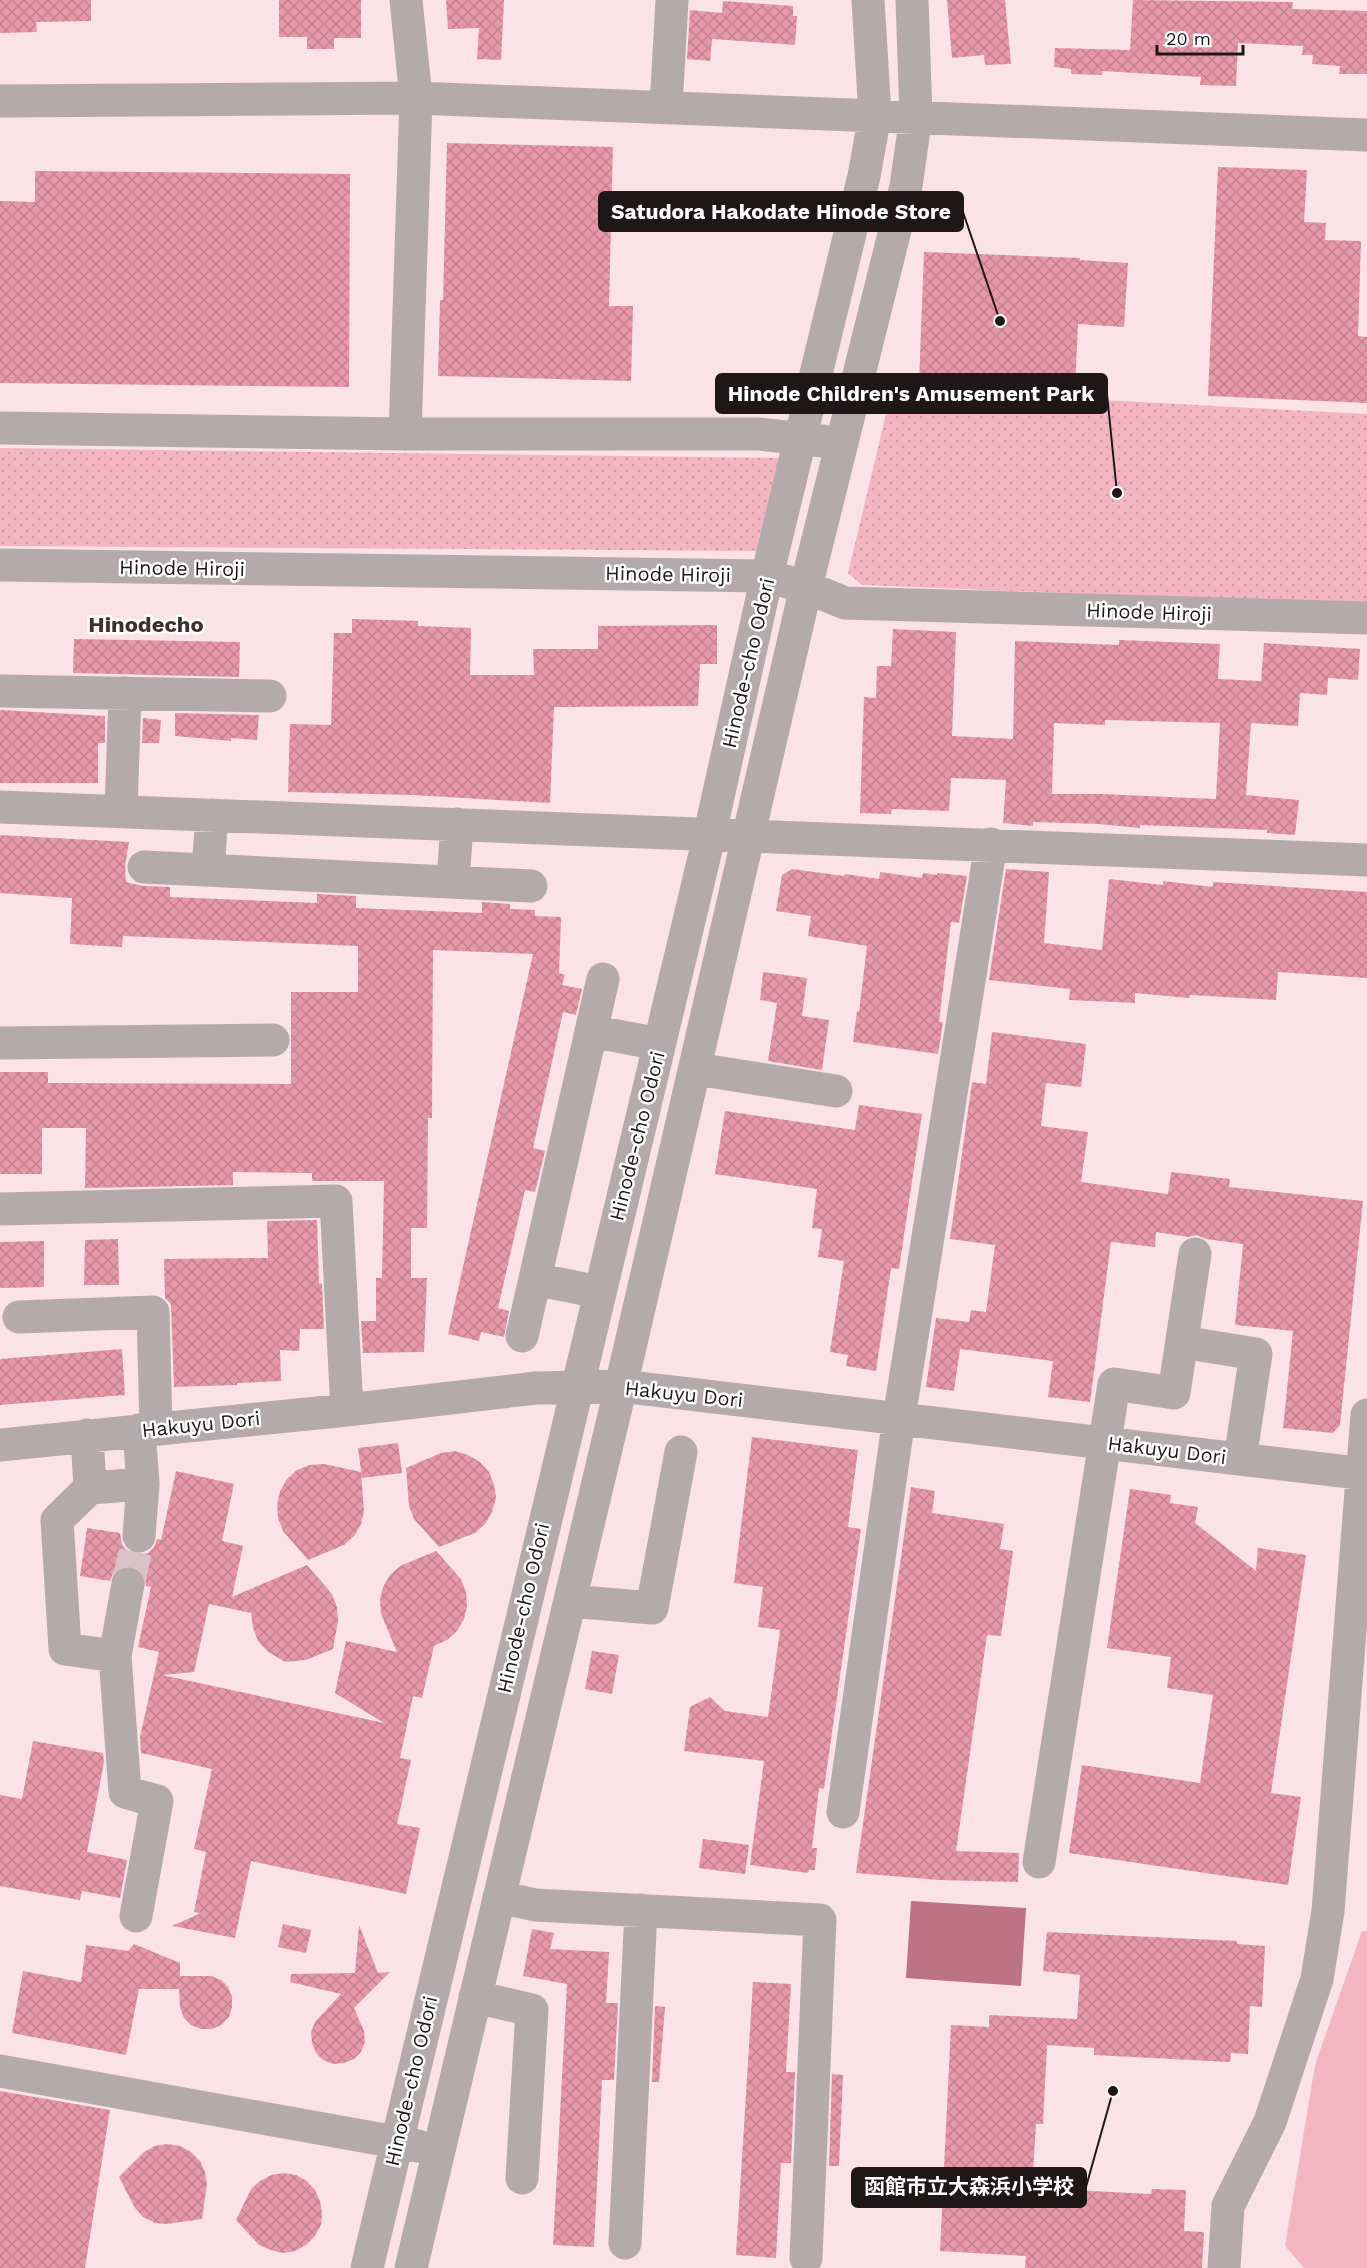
<svg xmlns="http://www.w3.org/2000/svg" width="1367" height="2268" font-family="'Work Sans','Noto Sans JP',sans-serif">
  <defs>
    <pattern id="park-dots" width="8" height="8" patternUnits="userSpaceOnUse" patternTransform="scale(1.5)"><rect width="8" height="8" fill="#f3b6c1"/><path d="M2 2h.1M6 6h.1" fill="none" stroke="#d09ca5" stroke-width="1.8" stroke-linecap="round"/></pattern>
    <pattern id="building-cross-hatch" width="8" height="8" patternUnits="userSpaceOnUse" patternTransform="scale(1.5)"><rect width="8" height="8" fill="#e698a8"/><path d="M0 0l8 8M0 8l8-8" fill="none" stroke="#c58290"/></pattern>
  </defs>
  <rect width="100%" height="100%" fill="#fae2e6"/>
  <path fill="url(#park-dots)" d="M 892,389 L 1367,414 L 1367,605 L 862,585 L 848,573 Z
    M 0,448 L 779,458 L 756,551 L 0,546 Z"/>
  <path fill="#f3b6c1" d="M 1362,1931 L 1367,1932 L 1367,2268 L 1304,2268 L 1285,2246 L 1315,2065 Z"/>
  <path fill="#bc7383" d="M 911,1901 L 1026,1908 L 1021,1986 L 906,1978 Z"/>
  <path fill="url(#building-cross-hatch)" fill-rule="evenodd" d="M 0,0 L 91,0 L 91,21 L 36,22 L 37,32 L 0,33 Z
    M 279,0 L 361,0 L 361,38 L 334,38 L 334,49 L 307,49 L 307,37 L 279,37 Z
    M 446,0 L 504,0 L 501,60 L 477,59 L 479,28 L 448,29 Z
    M 947,0 L 1005,0 L 1011,64 L 985,65 L 984,55 L 952,58 Z
    M 1133,0 L 1293,2 L 1292,9 L 1367,11 L 1367,74 L 1339,74 L 1340,66 L 1312,64 L 1313,55 L 1302,55 L 1303,46 L 1238,43 L 1236,86 L 1200,85 L 1201,77 L 1102,71 L 1102,75 L 1071,74 L 1071,69 L 1054,67 L 1055,48 L 1130,50 Z
    M 723,1 L 793,6 L 793,16 L 797,16 L 795,45 L 712,39 L 710,61 L 687,59 L 690,10 L 722,13 Z
    M 447,143 L 613,147 L 609,306 L 633,306 L 631,381 L 438,376 L 440,300 L 443,300 Z
    M 1218,167 L 1307,170 L 1304,222 L 1326,223 L 1325,240 L 1361,241 L 1358,336 L 1367,337 L 1367,403 L 1208,396 Z
    M 35,171 L 350,174 L 349,387 L 0,383 L 0,201 L 35,202 Z
    M 924,252 L 1080,258 L 1080,260 L 1128,263 L 1124,327 L 1078,324 L 1075,390 L 919,384 Z
    M 352,619 L 418,621 L 418,626 L 471,628 L 470,675 L 534,675 L 533,649 L 598,649 L 598,626 L 717,625 L 717,664 L 700,664 L 698,706 L 554,707 L 550,803 L 413,795 L 288,792 L 290,724 L 331,725 L 334,633 L 352,633 Z
    M 893,629 L 956,632 L 952,736 L 1013,739 L 1015,641 L 1119,645 L 1119,640 L 1220,644 L 1218,679 L 1261,681 L 1264,643 L 1360,649 L 1358,680 L 1328,678 L 1327,695 L 1300,693 L 1298,726 L 1251,723 L 1246,795 L 1299,800 L 1295,835 L 1267,833 L 1267,830 L 1140,825 L 1140,828 L 1099,824 L 1033,822 L 1033,826 L 1003,823 L 1006,780 L 951,778 L 949,811 L 892,809 L 891,814 L 860,813 L 864,697 L 876,698 L 877,666 L 891,666 ZM 1105,720 L 1220,723 L 1216,799 L 1101,794 L 1052,794 L 1054,723 L 1105,725 Z
    M 74,639 L 240,642 L 239,677 L 73,673 Z
    M 0,710 L 105,716 L 105,743 L 98,743 L 98,783 L 0,783 Z
    M 175,713 L 259,715 L 257,740 L 231,738 L 231,741 L 175,736 Z
    M 143,718 L 161,720 L 159,743 L 142,743 Z
    M 0,835 L 129,842 L 125,866 L 126,882 L 143,886 L 170,887 L 170,897 L 317,903 L 317,894 L 356,896 L 356,908 L 482,913 L 482,902 L 510,904 L 510,909 L 535,910 L 535,916 L 561,917 L 559,973 L 565,975 L 562,985 L 582,989 L 576,1015 L 563,1012 L 533,1148 L 545,1151 L 535,1192 L 525,1190 L 498,1308 L 509,1311 L 504,1337 L 481,1332 L 479,1341 L 448,1334 L 533,954 L 433,950 L 432,1118 L 428,1118 L 427,1228 L 411,1228 L 411,1278 L 427,1278 L 424,1352 L 363,1353 L 361,1321 L 376,1321 L 376,1278 L 382,1278 L 384,1181 L 312,1181 L 312,1173 L 233,1172 L 233,1185 L 85,1188 L 86,1128 L 42,1128 L 42,1174 L 0,1174 L 0,1072 L 48,1072 L 48,1083 L 291,1084 L 291,992 L 358,992 L 358,946 L 123,936 L 122,947 L 70,944 L 72,898 L 0,893 Z
    M 792,869 L 844,876 L 845,874 L 879,879 L 880,872 L 922,878 L 923,873 L 937,875 L 937,873 L 967,876 L 959,923 L 951,922 L 939,1022 L 943,1022 L 938,1054 L 853,1042 L 857,1011 L 859,1012 L 867,946 L 808,936 L 811,916 L 776,911 L 782,875 Z
    M 1006,869 L 1049,872 L 1044,943 L 1102,950 L 1109,879 L 1163,885 L 1163,881 L 1213,887 L 1213,882 L 1367,892 L 1367,978 L 1278,972 L 1276,1000 L 1190,995 L 1189,998 L 1135,993 L 1135,1003 L 1069,1000 L 1070,989 L 989,980 Z
    M 763,972 L 807,978 L 802,1016 L 829,1020 L 822,1070 L 768,1061 L 777,1003 L 760,1000 Z
    M 992,1032 L 1086,1044 L 1081,1087 L 1046,1083 L 1041,1126 L 1088,1132 L 1081,1182 L 1168,1194 L 1171,1172 L 1230,1179 L 1229,1187 L 1363,1201 L 1340,1425 L 1333,1433 L 1283,1428 L 1293,1331 L 1235,1325 L 1243,1244 L 1206,1239 L 1197,1235 L 1188,1237 L 1156,1232 L 1155,1247 L 1111,1242 L 1090,1402 L 1048,1397 L 1053,1361 L 960,1349 L 954,1391 L 926,1387 L 936,1318 L 969,1322 L 971,1310 L 986,1312 L 995,1245 L 950,1239 L 972,1082 L 986,1084 Z
    M 859,1105 L 922,1114 L 899,1269 L 891,1268 L 876,1371 L 846,1366 L 848,1355 L 830,1352 L 844,1261 L 818,1257 L 822,1229 L 812,1228 L 817,1189 L 715,1174 L 725,1111 L 855,1130 Z
    M 317,1220 L 319,1284 L 322,1283 L 324,1329 L 300,1329 L 299,1351 L 280,1350 L 281,1381 L 237,1383 L 237,1385 L 174,1387 L 171,1304 L 165,1298 L 164,1259 L 268,1258 L 267,1221 Z
    M 118,1239 L 119,1285 L 84,1285 L 85,1240 Z
    M 44,1241 L 44,1287 L 0,1288 L 0,1242 Z
    M 122,1349 L 125,1395 L 0,1405 L 0,1359 Z
    M 752,1437 L 858,1450 L 848,1527 L 861,1529 L 824,1789 L 819,1788 L 812,1848 L 817,1848 L 815,1870 L 809,1870 L 808,1873 L 750,1865 L 764,1761 L 684,1751 L 690,1707 L 710,1697 L 725,1711 L 768,1717 L 780,1630 L 758,1627 L 763,1587 L 734,1583 Z
    M 398,1443 L 402,1473 L 362,1478 L 358,1448 Z
    M 455,1451 L 468,1455 L 480,1462 L 489,1472 L 494,1485 L 496,1498 L 492,1512 L 485,1524 L 475,1533 L 439,1547 L 414,1519 L 409,1506 L 406,1468 L 441,1453 Z
    M 324,1464 L 361,1472 L 364,1511 L 361,1524 L 354,1536 L 344,1545 L 308,1560 L 283,1531 L 278,1518 L 277,1505 L 280,1491 L 287,1479 L 297,1470 L 310,1465 Z
    M 176,1471 L 234,1484 L 222,1541 L 243,1546 L 232,1597 L 307,1565 L 332,1594 L 337,1607 L 338,1621 L 333,1649 L 306,1660 L 285,1662 L 267,1651 L 258,1641 L 253,1628 L 251,1613 L 209,1604 L 194,1672 L 162,1675 L 384,1723 L 335,1693 L 346,1641 L 397,1652 L 381,1614 L 380,1600 L 383,1587 L 390,1575 L 400,1566 L 436,1551 L 461,1579 L 466,1592 L 467,1606 L 464,1619 L 457,1631 L 447,1640 L 434,1646 L 422,1698 L 413,1696 L 400,1758 L 411,1760 L 397,1824 L 420,1828 L 406,1894 L 251,1861 L 235,1938 L 172,1926 L 201,1913 L 194,1912 L 206,1852 L 194,1849 L 212,1769 L 141,1753 L 140,1737 L 159,1652 L 138,1647 L 151,1587 L 146,1586 L 145,1577 L 140,1569 L 131,1566 L 122,1566 L 114,1571 L 110,1581 L 80,1576 L 87,1528 L 120,1533 L 122,1545 L 129,1552 L 137,1555 L 148,1553 L 154,1547 L 157,1539 L 161,1540 Z
    M 911,1487 L 935,1491 L 932,1513 L 1004,1524 L 1000,1549 L 1013,1551 L 1001,1636 L 987,1635 L 956,1851 L 1019,1853 L 1018,1882 L 939,1880 L 856,1873 Z
    M 1130,1489 L 1171,1495 L 1170,1503 L 1198,1507 L 1195,1523 L 1256,1571 L 1258,1548 L 1306,1555 L 1271,1793 L 1301,1797 L 1288,1885 L 1069,1853 L 1082,1765 L 1200,1783 L 1213,1695 L 1167,1688 L 1171,1657 L 1107,1648 Z
    M 592,1651 L 619,1655 L 612,1694 L 585,1689 Z
    M 33,1741 L 103,1753 L 104,1762 L 87,1852 L 127,1860 L 120,1898 L 82,1891 L 80,1900 L 0,1886 L 0,1795 L 22,1799 Z
    M 703,1839 L 749,1845 L 745,1874 L 699,1868 Z
    M 283,1924 L 311,1930 L 306,1953 L 278,1947 Z
    M 359,1925 L 378,1973 L 390,1972 L 354,2008 L 364,2031 L 365,2042 L 361,2052 L 354,2059 L 344,2063 L 333,2064 L 323,2060 L 316,2053 L 312,2043 L 311,2032 L 315,2022 L 341,1994 L 290,1982 L 291,1974 L 355,1973 Z
    M 532,1929 L 554,1933 L 550,1949 L 609,1952 L 606,2003 L 618,2003 L 614,2080 L 602,2080 L 594,2247 L 553,2245 L 567,1984 L 523,1976 Z
    M 1047,1932 L 1237,1941 L 1237,1944 L 1265,1946 L 1262,2007 L 1250,2006 L 1248,2054 L 1231,2053 L 1230,2062 L 1094,2055 L 1094,2048 L 1047,2045 L 1043,2124 L 1036,2124 L 1032,2188 L 1151,2194 L 1152,2189 L 1186,2190 L 1184,2231 L 1204,2232 L 1202,2268 L 1025,2268 L 1026,2256 L 940,2251 L 951,2025 L 989,2027 L 989,2015 L 1077,2019 L 1080,1975 L 1043,1971 Z
    M 134,1944 L 180,1963 L 180,1976 L 211,1976 L 221,1980 L 228,1987 L 232,1997 L 232,2007 L 229,2017 L 221,2025 L 212,2029 L 201,2029 L 191,2025 L 184,2018 L 180,2008 L 179,1989 L 139,1989 L 126,2055 L 12,2033 L 23,1971 L 81,1982 L 86,1945 L 128,1951 Z
    M 753,1982 L 791,1984 L 786,2072 L 795,2072 L 791,2163 L 781,2163 L 776,2258 L 736,2255 Z
    M 655,2006 L 665,2007 L 659,2082 L 652,2082 Z
    M 832,2074 L 843,2075 L 839,2166 L 829,2166 Z
    M 0,2091 L 110,2110 L 85,2268 L 0,2268 Z
    M 167,2144 L 180,2146 L 191,2152 L 200,2161 L 205,2172 L 207,2184 L 202,2219 L 167,2224 L 155,2223 L 143,2217 L 135,2208 L 119,2177 L 144,2152 L 155,2146 Z
    M 283,2173 L 296,2175 L 307,2181 L 315,2190 L 320,2201 L 322,2213 L 321,2225 L 315,2236 L 306,2245 L 295,2251 L 283,2253 L 271,2250 L 259,2245 L 236,2220 L 251,2189 L 260,2181 L 271,2175 Z"/>
  <g fill="none" stroke-linecap="round" stroke-linejoin="round">
    <path stroke="#d9c3c7" stroke-width="33" stroke-dasharray="33 16" stroke-linecap="butt" d="M 128,1584 L 139,1536"/>
    <path stroke="#b4aaac" stroke-width="33" d="M 0,101 L 416,98 L 1367,135
      M 666,107 L 672,0
      M 0,428 L 405,434 L 759,434 L 823,441
      M 405,434 L 416,98 L 406,0
      M 0,565 L 767,576 L 806,587 L 845,603 L 1367,618
      M 0,691 L 270,696
      M 0,807 L 1367,860
      M 121,811 L 125,693
      M 144,867 L 531,886
      M 208,870 L 212,815
      M 453,882 L 457,824
      M 591,1031 L 659,1044
      M 0,1043 L 273,1040
      M 696,1069 L 836,1091
      M 0,1209 L 336,1201 L 347,1410
      M 535,1279 L 599,1292
      M 19,1317 L 153,1312 L 156,1428
      M 522,1336 L 603,979
      M 1182,1342 L 1256,1354 L 1240,1459
      M 87,1435 L 90,1488 L 143,1484 L 139,1430
      M 0,1445 L 347,1410 L 536,1388 L 621,1386 L 1367,1474
      M 90,1488 L 57,1520 L 65,1649 L 115,1656 L 125,1792 L 157,1801 L 136,1916
      M 139,1536 L 143,1484
      M 570,1601 L 652,1608 L 681,1452
      M 115,1656 L 128,1584
      M 843,1812 L 899,1418 L 991,844
      M 1039,1862 L 1114,1384 L 1174,1393 L 1195,1254
      M 499,1897 L 535,1905 L 820,1920 L 806,2258
      M 475,1997 L 532,2010 L 522,2178
      M 0,2071 L 418,2146
      M 625,2243 L 641,1910
      M 367,2268 L 710,833 L 767,576 L 864,176 L 875,115 L 868,0
      M 411,2268 L 621,1386 L 806,587 L 906,186 L 916,116 L 912,0
      M 1224,2268 L 1228,2206 L 1270,2122 L 1317,1979 L 1328,1911 L 1367,1415"/>
  </g>
  <g text-anchor="middle" dominant-baseline="central" stroke-width="5" stroke-linejoin="round" paint-order="stroke">
    <g font-size="20" fill="#1e1617" stroke="#fff">
      <text transform="translate(182 568) rotate(1)">Hinode Hiroji</text>
      <text transform="translate(668 574) rotate(1)">Hinode Hiroji</text>
      <text transform="translate(1149 612) rotate(2)">Hinode Hiroji</text>
      <text transform="translate(748 663) rotate(-77)">Hinode-cho Odori</text>
      <text transform="translate(637 1136) rotate(-76)">Hinode-cho Odori</text>
      <text transform="translate(684 1394) rotate(6)">Hakuyu Dori</text>
      <text transform="translate(201 1424) rotate(-6)">Hakuyu Dori</text>
      <text transform="translate(1167 1450) rotate(7)">Hakuyu Dori</text>
      <text transform="translate(523 1608) rotate(-77)">Hinode-cho Odori</text>
      <text transform="translate(411 2081) rotate(-77)">Hinode-cho Odori</text>
    </g>
    <g font-size="22" font-weight="bold" fill="#402e32" stroke="#fff">
      <text x="146" y="624">Hinodecho</text>
    </g>
  </g>
  <path fill="none" stroke="#1e1617" stroke-width="2" d="M1000 321L963 212M1117 493L1107 394M1113 2091L1086 2187"/>
  <g fill="#1e1617" stroke="#fff" stroke-width="2">
    <circle cx="1000" cy="321" r="6"/>
    <circle cx="1117" cy="493" r="6"/>
    <circle cx="1113" cy="2091" r="6"/>
  </g>
  <g fill="#1e1617" stroke="#1e1617" stroke-width="2">
    <rect x="599" y="192" width="364" height="39" rx="6"/>
    <rect x="716" y="374" width="391" height="39" rx="6"/>
    <rect x="852" y="2168" width="234" height="39" rx="6"/>
  </g>
  <g font-size="21" text-anchor="middle" font-weight="bold" fill="#fff">
    <text x="781" y="219">Satudora Hakodate Hinode Store</text>
    <text x="911" y="401">Hinode Children's Amusement Park</text>
    <text x="969" y="2194">函館市立大森浜小学校</text>
  </g>
  <path d="M1157 45v9h86v-9" fill="none" stroke="#1e1617" stroke-width="3"/>
  <text x="1166" y="45" font-size="18" fill="#1e1617" stroke="#ffffff" stroke-width="4.5" paint-order="stroke">20 m</text>
</svg>
